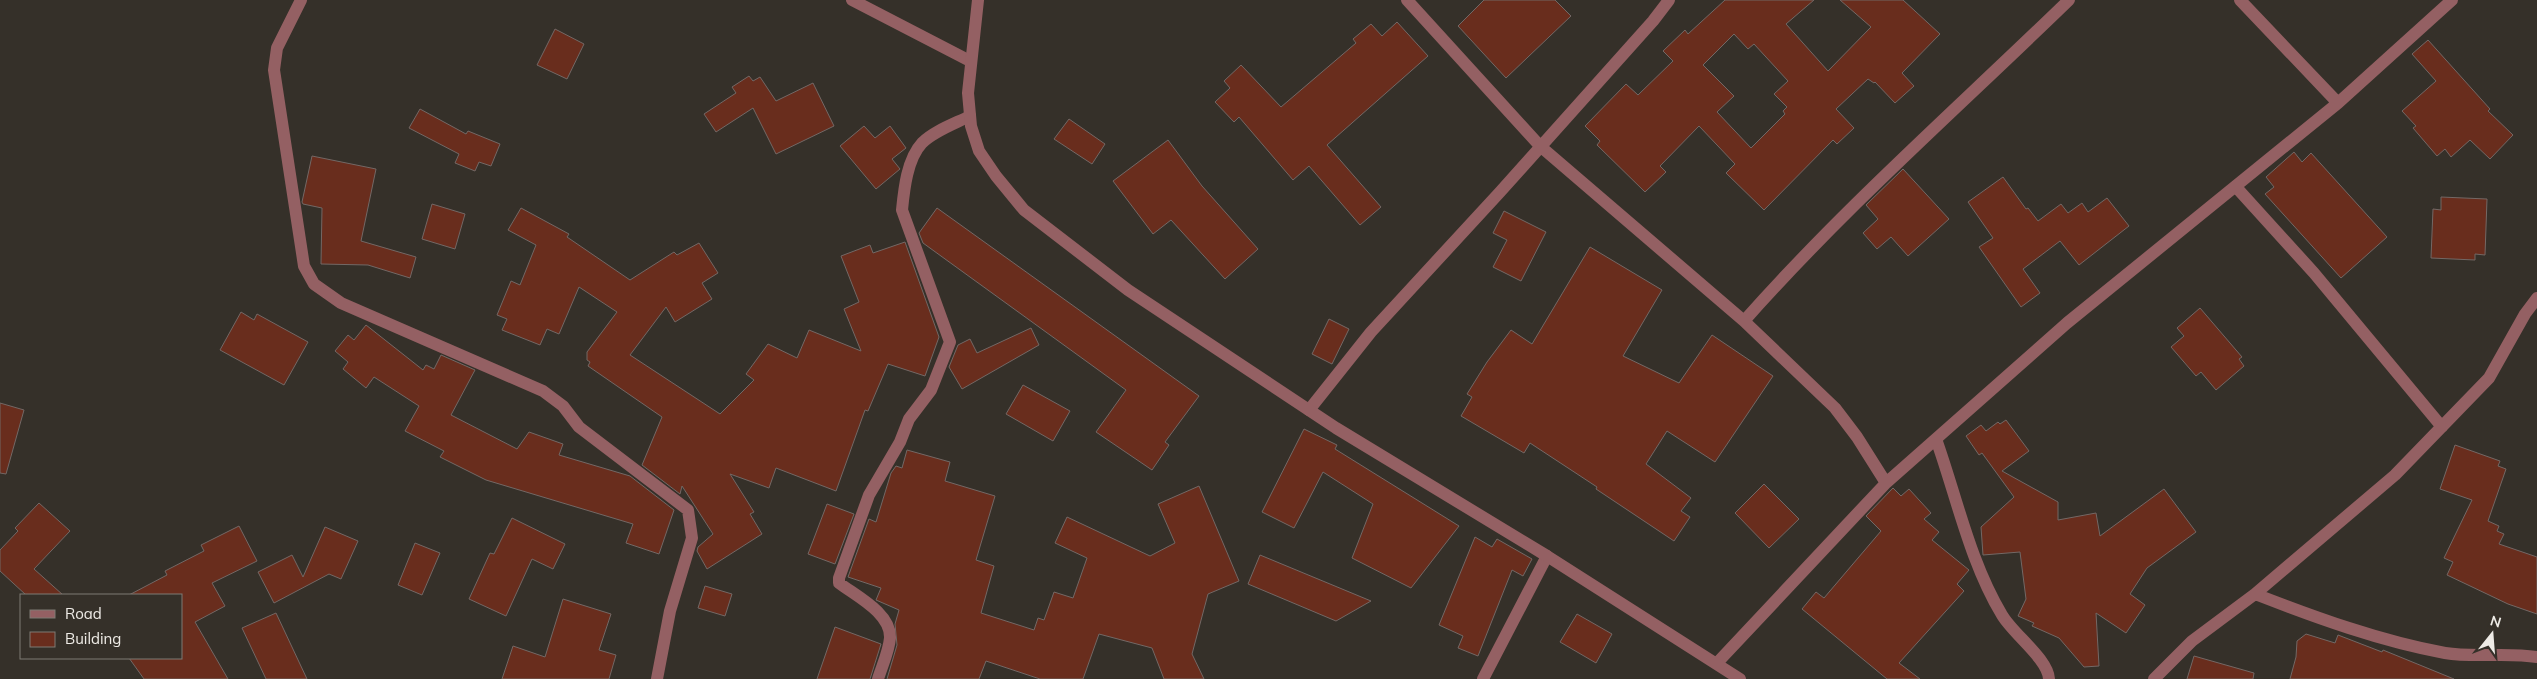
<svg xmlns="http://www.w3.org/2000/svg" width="2537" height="679" font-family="Mulish,sans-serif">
  <rect width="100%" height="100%" fill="#353029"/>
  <path fill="#692d1d" stroke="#736865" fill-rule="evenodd" d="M 1484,0 L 1555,0 L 1571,16 L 1506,78 L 1458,26 Z
    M 1725,0 L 1814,0 L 1786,24 L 1828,71 L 1871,27 L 1840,0 L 1903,0 L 1940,34 L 1902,73 L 1914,86 L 1895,103 L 1875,82 L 1874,83 L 1868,79 L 1836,109 L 1854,128 L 1837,144 L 1833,140 L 1764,210 L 1726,173 L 1735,164 L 1699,126 L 1660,166 L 1666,172 L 1645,192 L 1597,145 L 1600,141 L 1585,126 L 1626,84 L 1638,95 L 1673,61 L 1663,51 L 1685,30 L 1688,34 ZM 1734,34 L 1748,49 L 1754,44 L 1788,81 L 1774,94 L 1787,107 L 1783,111 L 1785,114 L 1751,148 L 1717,112 L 1734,96 L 1703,65 Z
    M 1397,22 L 1428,56 L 1327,145 L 1381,207 L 1360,225 L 1309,166 L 1293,180 L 1239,117 L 1234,122 L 1215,102 L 1230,88 L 1224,81 L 1241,65 L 1281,107 L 1356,43 L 1353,39 L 1371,24 L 1382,36 Z
    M 555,29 L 584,44 L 567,79 L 537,65 Z
    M 2428,40 L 2490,109 L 2488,111 L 2513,135 L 2490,159 L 2470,140 L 2451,157 L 2445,149 L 2437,156 L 2413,128 L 2416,126 L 2402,111 L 2436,81 L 2412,54 Z
    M 749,76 L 753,81 L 760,77 L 776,101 L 813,83 L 834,126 L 776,154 L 753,108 L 716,132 L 704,114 L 736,93 L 732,87 Z
    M 420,109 L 466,134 L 468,131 L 500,144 L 491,166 L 479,162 L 475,171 L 455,163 L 459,154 L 409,128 Z
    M 1069,119 L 1105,144 L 1092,164 L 1054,139 Z
    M 864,126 L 875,138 L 890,126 L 906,148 L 892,159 L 900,169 L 876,189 L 840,146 Z
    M 1168,140 L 1202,186 L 1258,249 L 1225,279 L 1171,220 L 1153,234 L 1113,181 Z
    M 2294,152 L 2302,162 L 2311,153 L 2387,237 L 2341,278 L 2265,194 L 2274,187 L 2266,177 Z
    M 312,156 L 376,169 L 361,241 L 416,257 L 410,278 L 368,265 L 321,264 L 322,208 L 303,204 L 302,202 Z
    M 1903,169 L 1949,219 L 1908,256 L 1891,237 L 1877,249 L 1863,233 L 1878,219 L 1866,205 Z
    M 2003,177 L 2026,209 L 2028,208 L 2038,221 L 2061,204 L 2068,213 L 2082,203 L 2088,212 L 2107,198 L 2129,226 L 2079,265 L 2060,241 L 2023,269 L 2040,293 L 2021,307 L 1979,247 L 1993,238 L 1968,202 Z
    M 2441,197 L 2487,199 L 2485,255 L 2475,254 L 2475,260 L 2431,258 L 2433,209 L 2441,210 Z
    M 432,204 L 465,214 L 455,249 L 422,239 Z
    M 521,208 L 569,234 L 567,237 L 630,280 L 674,252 L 677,255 L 699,243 L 718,273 L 702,283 L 712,299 L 675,322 L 666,307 L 630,355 L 720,414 L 754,380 L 746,374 L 768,344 L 797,358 L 809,330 L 861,351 L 844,309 L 859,302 L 841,256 L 870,245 L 873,253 L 905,242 L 939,337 L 925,376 L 888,364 L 868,411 L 865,410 L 836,491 L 776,468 L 769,488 L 730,474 L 754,512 L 750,514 L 762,534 L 707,569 L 697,551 L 698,547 L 713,534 L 682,486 L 680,494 L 642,465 L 662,417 L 588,366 L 590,362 L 587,360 L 587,352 L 617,312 L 579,287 L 559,334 L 547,329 L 540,345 L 502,330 L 507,319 L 497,315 L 511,281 L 520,285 L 536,245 L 508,230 Z
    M 937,208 L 1199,396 L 1165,442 L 1169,445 L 1152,470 L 1096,432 L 1126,390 L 923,243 L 919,233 Z
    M 1504,211 L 1546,232 L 1521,281 L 1493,267 L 1507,240 L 1493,233 Z
    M 1590,247 L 1662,290 L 1623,356 L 1679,383 L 1712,335 L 1773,376 L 1715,462 L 1667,431 L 1646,464 L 1691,498 L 1681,511 L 1690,517 L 1674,541 L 1596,489 L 1597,487 L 1530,443 L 1524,453 L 1461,416 L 1472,397 L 1467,394 L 1487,362 L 1511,330 L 1532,344 Z
    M 2200,308 L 2242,357 L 2239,359 L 2244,366 L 2216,390 L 2201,372 L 2196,376 L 2171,347 L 2184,336 L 2177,328 Z
    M 241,312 L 254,320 L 257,314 L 308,342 L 284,385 L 220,350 Z
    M 1329,319 L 1349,329 L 1332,364 L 1312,354 Z
    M 366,325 L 423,370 L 426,365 L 434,369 L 441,355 L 475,370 L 451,415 L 517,449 L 529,432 L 563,444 L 559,455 L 630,476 L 674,510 L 659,554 L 626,543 L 633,524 L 486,480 L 440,457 L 444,451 L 405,431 L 419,406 L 374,377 L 366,388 L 343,369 L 348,362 L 335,351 L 348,335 L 354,340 Z
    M 1031,328 L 1039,345 L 962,389 L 949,367 L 958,345 L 970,339 L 977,353 Z
    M 1023,385 L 1070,411 L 1053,441 L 1006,414 Z
    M 0,403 L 24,410 L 6,474 L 0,473 Z
    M 2006,420 L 2029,451 L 2002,471 L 2058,502 L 2058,520 L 2096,513 L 2100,536 L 2164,489 L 2196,532 L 2147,568 L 2130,594 L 2145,605 L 2126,633 L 2096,613 L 2099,666 L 2084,667 L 2059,638 L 2032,626 L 2034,623 L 2018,616 L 2026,599 L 2020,552 L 1983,555 L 1981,527 L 2014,497 L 1982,453 L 1979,455 L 1966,436 L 1981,425 L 1986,431 L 1998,422 L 2000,424 Z
    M 1304,429 L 1337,445 L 1335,449 L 1459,526 L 1411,588 L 1352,558 L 1373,504 L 1323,472 L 1294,528 L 1262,512 Z
    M 2455,445 L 2500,461 L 2498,466 L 2506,469 L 2488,521 L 2499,526 L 2497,531 L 2504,534 L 2499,544 L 2537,557 L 2537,614 L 2508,604 L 2447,575 L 2453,562 L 2444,558 L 2472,500 L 2440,489 Z
    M 907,450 L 950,462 L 945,481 L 995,496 L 976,560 L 994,566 L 981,613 L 1034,630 L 1038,618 L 1044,620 L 1054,592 L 1073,598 L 1087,558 L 1055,543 L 1067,517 L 1150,556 L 1175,543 L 1158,504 L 1199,486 L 1239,581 L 1208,594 L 1192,654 L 1204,679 L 1164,679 L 1152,648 L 1099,634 L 1083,679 L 1040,679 L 986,661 L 979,679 L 887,679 L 897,645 L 895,624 L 899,610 L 876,600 L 881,588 L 848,577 L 869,519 L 876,522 L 891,473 L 896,466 L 902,468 Z
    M 1764,484 L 1799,519 L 1769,548 L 1735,513 Z
    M 1893,488 L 1901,496 L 1909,489 L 1931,513 L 1924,519 L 1939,532 L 1932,540 L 1969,570 L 1957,584 L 1964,591 L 1899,663 L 1920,679 L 1887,679 L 1802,609 L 1816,592 L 1824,598 L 1881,531 L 1866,516 Z
    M 39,503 L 70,531 L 34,569 L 63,595 L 26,595 L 0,571 L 0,550 L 18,531 L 15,528 Z
    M 827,504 L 854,514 L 835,564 L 808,554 Z
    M 512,518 L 565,544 L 553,569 L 532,559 L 506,616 L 469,599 L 490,553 L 494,554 Z
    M 239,526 L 257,561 L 212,583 L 225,606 L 195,622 L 228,679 L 144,679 L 129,658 L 181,658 L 181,595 L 129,595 L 167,575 L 165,571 L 204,551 L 201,545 Z
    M 325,527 L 358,541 L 341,579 L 329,574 L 274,603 L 258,572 L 292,555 L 303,577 Z
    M 1475,537 L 1492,547 L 1497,539 L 1532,559 L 1523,576 L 1512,570 L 1478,656 L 1458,648 L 1463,636 L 1439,625 Z
    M 415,543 L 440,553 L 422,595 L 398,585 Z
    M 1260,555 L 1330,584 L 1371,601 L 1336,621 L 1248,584 Z
    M 705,586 L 732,594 L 725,616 L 698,608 Z
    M 563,599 L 611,614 L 599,650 L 616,655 L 609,679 L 502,679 L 513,646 L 545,657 Z
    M 276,613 L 307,679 L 266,679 L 242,628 Z
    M 1577,614 L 1612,634 L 1596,663 L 1560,642 Z
    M 835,627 L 881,644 L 870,679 L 817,679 Z
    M 2306,634 L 2335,643 L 2338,635 L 2382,652 L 2383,650 L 2454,679 L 2290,679 L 2296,657 L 2297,641 Z
    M 2194,656 L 2254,673 L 2253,679 L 2187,679 Z"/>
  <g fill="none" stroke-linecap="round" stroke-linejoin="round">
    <path stroke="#946063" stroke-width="12" d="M 301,0 L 277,48 L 274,70 L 304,266 L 314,284 L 341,303 L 543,391 L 563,406 L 579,427 L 688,510 L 692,538 L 670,611 L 657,679
      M 852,0 L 970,61
      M 1407,0 L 1540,146 L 1744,321 L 1835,408 L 1857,437 L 1886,483
      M 2240,0 L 2338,103
      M 2236,187 L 2314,273 L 2442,427
      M 1744,321 C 1845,207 1960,106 2069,0
      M 1309,410 L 1371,332 L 1500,192 L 1653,21 L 1669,0
      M 1936,439 C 1957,498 1970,562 2002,615 C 2013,634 2048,659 2049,679
      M 2255,594 C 2317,618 2380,641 2445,653 C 2475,658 2507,652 2537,657
      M 1717,663 L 1886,483 L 2067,323 L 2338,103 L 2452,0
      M 878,679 C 882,666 889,651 890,638 C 891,613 856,596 839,583 L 839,578 L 869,495 L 900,442 L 909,419 L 931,390 L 950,342 L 902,210 C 904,190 907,159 922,143 C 934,131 954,124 970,116
      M 1483,679 L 1547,556
      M 2154,679 L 2192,641 L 2255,594 L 2395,475 L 2489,378 L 2525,314 L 2537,298"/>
    <path stroke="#946063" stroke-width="12" d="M 978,0 L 968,93 L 971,126 L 979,151 L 996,176 L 1024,210 L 1128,290 L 1336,428 L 1547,556 L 1740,679"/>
  </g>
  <rect x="20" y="594" width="162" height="65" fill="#353029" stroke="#7f7b75"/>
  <rect x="30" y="610" width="25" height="8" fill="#946063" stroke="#7f7b75"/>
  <text x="65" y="619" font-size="15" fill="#eeebe6">Road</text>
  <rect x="30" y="632" width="25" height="15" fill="#692d1d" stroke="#7f7b75"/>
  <text x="65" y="644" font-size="15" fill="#eeebe6">Building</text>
  <g transform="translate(2492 634) rotate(17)" stroke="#353029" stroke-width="4" paint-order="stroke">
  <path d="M0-4L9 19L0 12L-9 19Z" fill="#eeebe6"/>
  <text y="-8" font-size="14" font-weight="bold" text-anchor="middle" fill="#eeebe6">N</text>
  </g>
</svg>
